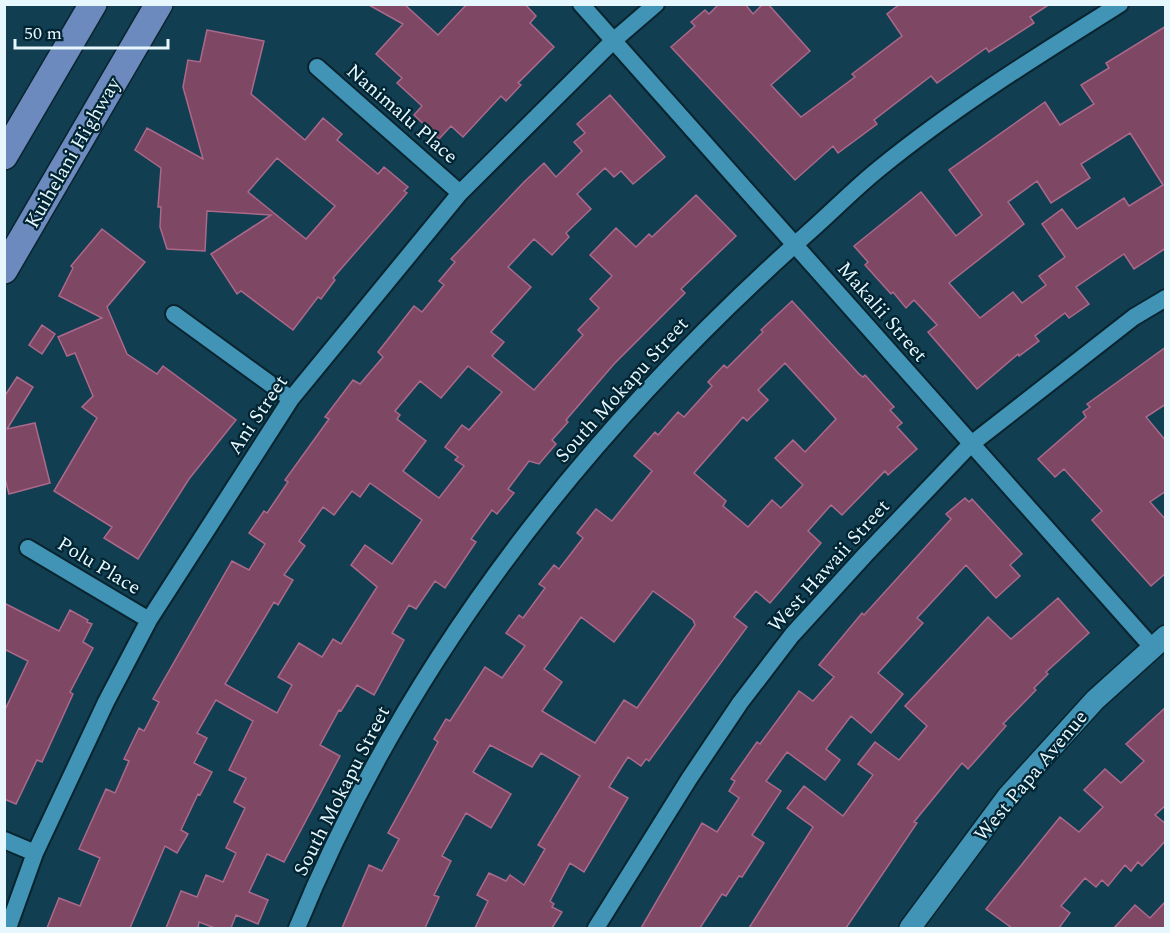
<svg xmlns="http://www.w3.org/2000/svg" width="1170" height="933" font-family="Spectral,serif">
  <rect width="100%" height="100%" fill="#113e50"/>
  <path fill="#7e4764" stroke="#ab698b" stroke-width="1.5" fill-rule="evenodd" d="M 367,4 L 404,4 L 438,35 L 467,4 L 525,4 L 536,16 L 530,23 L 554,47 L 518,83 L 521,85 L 506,101 L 501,96 L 463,137 L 451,126 L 439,139 L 414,115 L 422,106 L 397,83 L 402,78 L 376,54 L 403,24 Z
    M 719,4 L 745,4 L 753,14 L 763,4 L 768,4 L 810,51 L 771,85 L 801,117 L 855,77 L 852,74 L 902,36 L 887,14 L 900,4 L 1050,4 L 1030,17 L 1034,23 L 989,52 L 986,48 L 937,83 L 931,76 L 874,120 L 877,124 L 838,153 L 833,146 L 795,180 L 671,47 L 695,26 L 691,22 L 705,10 L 709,14 Z
    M 1166,26 L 1166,248 L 1134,269 L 1124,254 L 1076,287 L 1089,304 L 1069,318 L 1065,313 L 1035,336 L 1039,341 L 1019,356 L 1018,354 L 977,389 L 928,332 L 937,325 L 914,300 L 906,308 L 893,292 L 891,294 L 865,265 L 868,262 L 854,246 L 921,192 L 956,236 L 982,215 L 949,170 L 1045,102 L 1060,125 L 1094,104 L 1081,85 L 1109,68 L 1106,63 ZM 1130,133 L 1163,185 L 1129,206 L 1124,198 L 1077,229 L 1062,209 L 1042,224 L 1065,257 L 1039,276 L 1046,285 L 1022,303 L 1013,292 L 980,318 L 949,283 L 1024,224 L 1008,202 L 1037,181 L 1051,203 L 1090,178 L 1081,164 Z
    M 207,30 L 264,41 L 251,94 L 305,140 L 323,118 L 342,134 L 337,140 L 378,174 L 384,167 L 408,187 L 404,191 L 407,193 L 333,278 L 335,280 L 321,299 L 318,297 L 293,330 L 241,291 L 237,294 L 211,254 L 271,215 L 207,211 L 205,251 L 167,249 L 160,227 L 161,207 L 158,207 L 161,168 L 135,150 L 147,128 L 203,159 L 183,87 L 188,60 L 200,62 ZM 277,158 L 335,206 L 306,239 L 248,192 Z
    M 610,95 L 665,157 L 633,184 L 621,171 L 614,177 L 605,168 L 577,194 L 591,209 L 566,233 L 569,237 L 552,255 L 534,239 L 508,267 L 531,287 L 491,332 L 504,342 L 492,356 L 534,390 L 583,335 L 578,330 L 599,308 L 590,299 L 612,276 L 590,255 L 616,228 L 636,247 L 649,234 L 652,237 L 696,195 L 736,236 L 681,289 L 685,293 L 614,364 L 566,420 L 568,422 L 552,440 L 556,444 L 539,464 L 529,461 L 508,489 L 514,493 L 497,514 L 492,510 L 471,539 L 476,542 L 445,588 L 435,581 L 416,609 L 409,605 L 392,633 L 404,640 L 374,695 L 357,685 L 341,711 L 339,710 L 320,745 L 340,756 L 284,862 L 267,854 L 249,892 L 268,900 L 258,924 L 236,915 L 231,928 L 215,928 L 199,922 L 198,928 L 166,928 L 181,891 L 197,897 L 206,875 L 223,882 L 236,853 L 226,848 L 245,808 L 234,802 L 246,778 L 229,770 L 253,721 L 216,700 L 197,733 L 207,738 L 194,763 L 212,772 L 200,795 L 198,794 L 181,830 L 188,834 L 177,853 L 165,846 L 130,928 L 47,928 L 59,898 L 80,906 L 100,858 L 79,849 L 106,789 L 115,793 L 129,761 L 124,759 L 139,728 L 144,731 L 159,702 L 153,699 L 232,561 L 249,570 L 265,544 L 249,533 L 264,511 L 267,513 L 288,482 L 285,480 L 329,419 L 325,417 L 353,380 L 360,384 L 383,357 L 378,352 L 414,306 L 422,312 L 444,285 L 439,281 L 455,262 L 451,259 L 524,182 L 544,163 L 556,177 L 582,151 L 574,142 L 585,133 L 577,124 ZM 468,366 L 502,392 L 469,430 L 462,425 L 445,447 L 458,457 L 455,460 L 464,466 L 439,498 L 403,471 L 426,441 L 397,419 L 400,415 L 395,411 L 420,381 L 441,398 ZM 370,483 L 422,520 L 392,564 L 365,545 L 351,565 L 377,587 L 341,644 L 333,639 L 322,657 L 299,643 L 278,677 L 292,685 L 277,713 L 225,684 L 274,602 L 278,605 L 293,580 L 284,575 L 305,546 L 299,541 L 323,507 L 334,515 L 352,491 L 360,497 Z
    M 102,229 L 145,262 L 107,307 L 127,354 L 157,374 L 163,366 L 236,420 L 189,479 L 138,559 L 104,538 L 112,527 L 54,491 L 97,418 L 82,407 L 93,396 L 75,353 L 67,356 L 58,337 L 102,318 L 59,296 L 73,268 L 71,266 Z
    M 792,301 L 859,374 L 863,377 L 865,375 L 894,407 L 890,410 L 902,423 L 897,427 L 917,449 L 888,475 L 885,471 L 842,515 L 831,505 L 808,531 L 821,543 L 770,603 L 756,591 L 734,617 L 747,627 L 649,761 L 646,759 L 641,766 L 628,757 L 609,787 L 628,798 L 584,872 L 570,863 L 550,901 L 554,904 L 552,907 L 562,912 L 552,928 L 475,928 L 488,901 L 477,895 L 489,873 L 506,881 L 510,875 L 524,885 L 545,849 L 538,845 L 580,776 L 541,753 L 532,767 L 490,745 L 473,772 L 511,794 L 491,828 L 466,813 L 442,856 L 451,861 L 434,895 L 439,897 L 425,928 L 342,928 L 369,865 L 382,871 L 399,839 L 388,833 L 438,742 L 434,739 L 446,719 L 450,721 L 485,667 L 502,678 L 525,646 L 506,633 L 519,615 L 523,618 L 545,588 L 539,584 L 554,565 L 559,569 L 583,538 L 577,533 L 596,509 L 612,521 L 652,471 L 634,456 L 655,432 L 658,435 L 678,412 L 684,417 L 712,386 L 708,382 L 724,365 L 727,368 L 763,332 L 761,330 ZM 785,363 L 836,419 L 805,452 L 793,440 L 775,458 L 803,485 L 781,508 L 772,500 L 748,527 L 723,506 L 726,501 L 694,473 L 743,417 L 747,421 L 768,400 L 758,390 ZM 653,591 L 693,620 L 695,625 L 637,708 L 624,700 L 595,743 L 542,711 L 562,682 L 544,669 L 581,617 L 614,642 Z
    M 42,325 L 55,334 L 42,354 L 29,345 Z
    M 1166,347 L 1166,404 L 1146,417 L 1166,441 L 1166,491 L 1150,502 L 1166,520 L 1166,573 L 1151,586 L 1092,520 L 1102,511 L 1064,469 L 1055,477 L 1038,459 L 1086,417 L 1083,412 L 1090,407 L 1087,404 Z
    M 17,377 L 33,387 L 7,429 L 35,423 L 50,483 L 9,494 L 4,475 L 4,397 Z
    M 965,498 L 969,502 L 972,499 L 1022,554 L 1010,565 L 1020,576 L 996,598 L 966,565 L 917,618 L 923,623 L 878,673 L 903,694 L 871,733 L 851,716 L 826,749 L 840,760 L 825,780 L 787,752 L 766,781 L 781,791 L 752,835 L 764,843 L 742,877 L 739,876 L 726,896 L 722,894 L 700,928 L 641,928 L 702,823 L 717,832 L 739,798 L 729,791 L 735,781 L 731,779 L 757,742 L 760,744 L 799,691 L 813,701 L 834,677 L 819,665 L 862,613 L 864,615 L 951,519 L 946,514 Z
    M 1058,598 L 1089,633 L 1046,672 L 1048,674 L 1034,688 L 1036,690 L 1003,724 L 1006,726 L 968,769 L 962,763 L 914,822 L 917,823 L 846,928 L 749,928 L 813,827 L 787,808 L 804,786 L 843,816 L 873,775 L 858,764 L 875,742 L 899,760 L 927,726 L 905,706 L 988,617 L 1011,639 Z
    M 4,603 L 59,631 L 70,610 L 88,620 L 87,622 L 92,624 L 83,642 L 93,648 L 70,692 L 73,694 L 42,762 L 37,760 L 16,804 L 4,799 L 4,712 L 28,661 L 4,649 Z
    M 1166,707 L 1166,805 L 1155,815 L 1166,824 L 1166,840 L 1159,848 L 1142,866 L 1138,862 L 1131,871 L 1125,865 L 1108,886 L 1102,880 L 1096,887 L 1085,878 L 1061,906 L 1070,913 L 1059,928 L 1012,928 L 986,909 L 1060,817 L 1079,832 L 1103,807 L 1084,790 L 1105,769 L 1121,783 L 1144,761 L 1126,744 Z
    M 1166,901 L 1166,928 L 1114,928 L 1135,905 L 1150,918 Z"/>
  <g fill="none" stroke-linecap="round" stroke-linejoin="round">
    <defs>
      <path id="minor" d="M 581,4 L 1152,647
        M 317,67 L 460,193
        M 174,314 L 291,399
        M 28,548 L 149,620
        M 4,840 L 35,853
        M 8,928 L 35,853 L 106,702 L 149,620 L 291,399 L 460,193 L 613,41 L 656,4
        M 297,928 C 408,656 591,426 809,232 C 833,211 855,188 880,168 C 955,107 1037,56 1120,4
        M 596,928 L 689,779 L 740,703 L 792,635 L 865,555 L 970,445 L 1134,317 L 1166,298"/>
      <path id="tertiary" d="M 910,928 L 1008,796 L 1095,700 L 1166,636"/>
      <path id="primary" d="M 4,156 L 93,4
        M 4,270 L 159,4"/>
    </defs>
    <use href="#minor" stroke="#09242e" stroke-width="20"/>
    <use href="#tertiary" stroke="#09242e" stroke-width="24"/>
    <use href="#primary" stroke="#09242e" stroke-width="30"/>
    <use href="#minor" stroke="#4194b6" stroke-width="16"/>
    <use href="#tertiary" stroke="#4194b6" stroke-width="21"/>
    <use href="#primary" stroke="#6d8abe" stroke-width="27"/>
  </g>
  <g text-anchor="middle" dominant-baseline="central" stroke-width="4.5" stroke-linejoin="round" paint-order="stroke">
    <g font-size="20" fill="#e7f7fe" stroke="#002432">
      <text transform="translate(402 114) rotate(41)">Nanimalu Place</text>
      <text transform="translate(73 153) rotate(-60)">Kuihelani Highway</text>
      <text transform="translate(882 312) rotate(49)">Makalii Street</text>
      <text transform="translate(622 390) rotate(-48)">South Mokapu Street</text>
      <text transform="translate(258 415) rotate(-56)">Ani Street</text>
      <text transform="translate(99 566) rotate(31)">Polu Place</text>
      <text transform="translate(829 566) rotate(-48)">West Hawaii Street</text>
      <text transform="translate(1031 776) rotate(-50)">West Papa Avenue</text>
      <text transform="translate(342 791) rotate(-63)">South Mokapu Street</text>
    </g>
  </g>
  <rect width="1170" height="933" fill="none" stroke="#e7f7fe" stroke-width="12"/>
  <path d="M15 39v9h153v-9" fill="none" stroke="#e7f7fe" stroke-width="3"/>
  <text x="24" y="39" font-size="18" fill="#e7f7fe" stroke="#002432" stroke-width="4.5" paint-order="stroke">50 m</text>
</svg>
